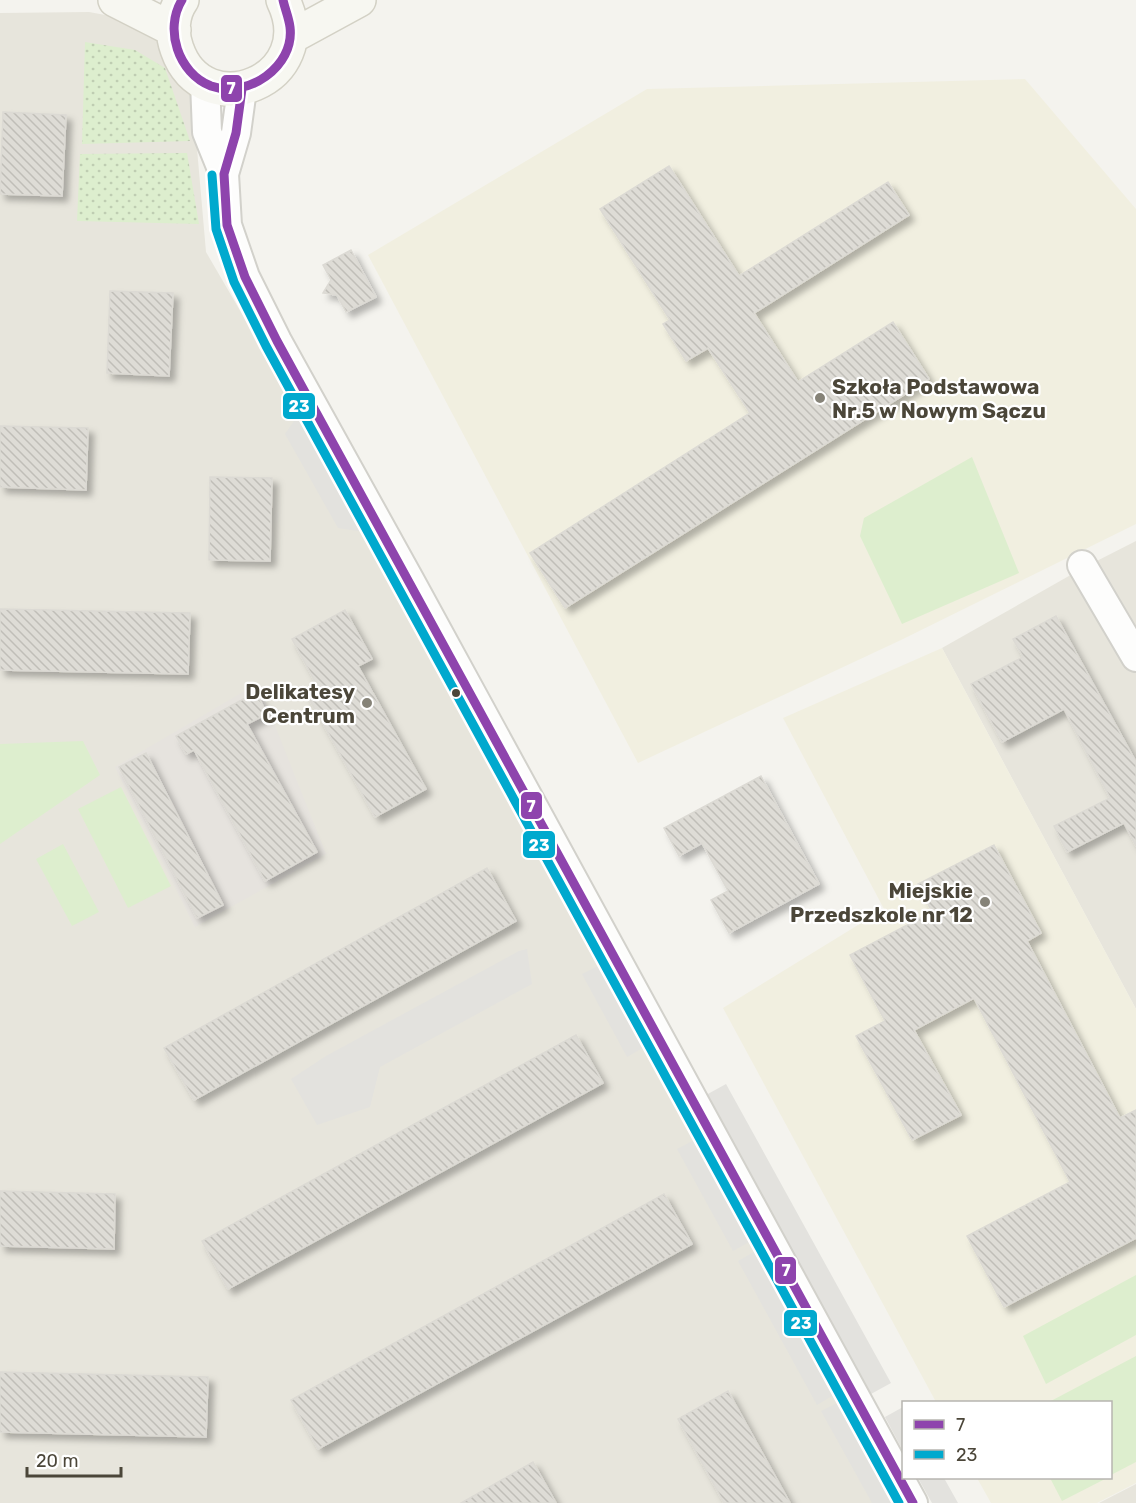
<svg xmlns="http://www.w3.org/2000/svg" width="1136" height="1503" font-family="Rubik,sans-serif">
  <defs>
    <pattern id="grass-dots" width="8" height="8" patternUnits="userSpaceOnUse" patternTransform="scale(1.5)"><rect width="8" height="8" fill="#ddeece"/><path d="M2 2h.1M6 6h.1" fill="none" stroke="#bfcdb2" stroke-width="1.8" stroke-linecap="round"/></pattern>
    <pattern id="building-back-hatch" width="6" height="6" patternUnits="userSpaceOnUse" patternTransform="scale(1.5)"><rect width="6" height="6" fill="#dedcd6"/><path d="M-1 5l2 2M0 0l6 6M5-1l2 2" fill="none" stroke="#c0beb8"/></pattern>
    <filter id="shadow"><feDropShadow dx="5.5" dy="5.5" stdDeviation="3" flood-color="#0004"/></filter>
  </defs>
  <rect width="100%" height="100%" fill="#f4f3ee"/>
  <path fill="#e7e5dc" d="M 89,12 L 143,22 L 192,91 L 206,252 L 267,357 L 354,472 L 909,1503 L 0,1503 L 0,13 Z
    M 1136,541 L 1136,1009 L 942,648 L 1083,568 Z
    M 1136,1484 L 1136,1503 L 1099,1503 Z"/>
  <path fill="#e6e3de" d="M 258,683 L 326,854 L 195,927 L 115,767 Z"/>
  <path fill="#f1efe0" d="M 1025,79 L 1136,209 L 1136,524 L 901,640 L 638,763 L 368,255 L 647,89 Z
    M 942,648 L 1136,1009 L 1136,1483 L 1097,1503 L 991,1503 L 977,1478 L 1110,1478 L 1110,1402 L 936,1402 L 723,1008 L 884,909 L 783,718 Z"/>
  <path fill="url(#grass-dots)" d="M 85,42 L 135,50 L 165,68 L 190,141 L 82,144 Z
    M 187,153 L 199,224 L 77,221 L 80,154 Z"/>
  <path fill="#ddeece" d="M 972,457 L 1019,573 L 902,624 L 860,536 L 864,518 Z
    M 83,741 L 100,775 L 0,844 L 0,744 Z
    M 121,787 L 171,886 L 128,908 L 78,809 Z
    M 63,844 L 99,912 L 72,926 L 36,859 Z
    M 1136,1275 L 1136,1335 L 1046,1384 L 1023,1336 Z
    M 1136,1356 L 1136,1462 L 1111,1475 L 1110,1402 L 1049,1402 Z
    M 1050,1478 L 1107,1478 L 1062,1501 Z"/>
  <path fill="#e3e2de" d="M 298,415 L 364,532 L 338,528 L 285,434 Z
    M 527,949 L 532,984 L 380,1067 L 370,1107 L 317,1125 L 291,1079 L 326,1056 L 519,951 Z
    M 602,964 L 646,1046 L 627,1057 L 582,974 Z
    M 726,1084 L 891,1383 L 871,1394 L 706,1095 Z
    M 698,1138 L 753,1240 L 733,1251 L 677,1149 Z
    M 759,1249 L 837,1393 L 817,1405 L 738,1261 Z
    M 841,1401 L 897,1503 L 872,1503 L 821,1411 Z
    M 903,1407 L 903,1451 L 885,1417 Z
    M 918,1478 L 944,1478 L 958,1503 L 932,1503 Z"/>
  <path fill="url(#building-back-hatch)" stroke="#dcdad4" stroke-width="1.5" filter="url(#shadow)" d="M 3,112 L 66,115 L 62,196 L 0,194 Z
    M 669,166 L 739,276 L 888,182 L 909,215 L 754,313 L 798,382 L 893,322 L 929,379 L 565,608 L 530,553 L 750,413 L 708,348 L 686,361 L 663,324 L 670,320 L 600,209 Z
    M 351,250 L 376,297 L 346,312 L 337,295 L 323,293 L 331,280 L 323,265 Z
    M 110,291 L 173,293 L 169,376 L 107,373 Z
    M 0,426 L 88,428 L 86,490 L 0,487 Z
    M 210,477 L 272,478 L 270,561 L 209,560 Z
    M 0,609 L 190,613 L 188,674 L 0,670 Z
    M 345,610 L 372,659 L 358,666 L 426,789 L 375,817 L 306,693 L 318,687 L 292,639 Z
    M 1056,616 L 1136,762 L 1136,846 L 1124,823 L 1067,852 L 1054,826 L 1110,798 L 1064,709 L 1002,742 L 971,684 L 1023,657 L 1013,639 Z
    M 256,692 L 267,714 L 247,724 L 317,852 L 265,881 L 194,750 L 186,754 L 176,736 Z
    M 146,753 L 223,905 L 197,918 L 119,767 Z
    M 761,776 L 819,884 L 729,933 L 711,900 L 728,891 L 702,843 L 679,856 L 664,828 Z
    M 994,845 L 1041,933 L 1027,941 L 1120,1118 L 1136,1110 L 1136,1238 L 1004,1307 L 967,1236 L 1070,1182 L 974,998 L 914,1030 L 961,1115 L 912,1140 L 856,1036 L 885,1021 L 850,955 L 932,912 L 918,884 Z
    M 487,868 L 516,921 L 194,1100 L 164,1048 Z
    M 576,1035 L 603,1083 L 228,1289 L 202,1241 Z
    M 0,1191 L 115,1194 L 114,1249 L 0,1246 Z
    M 664,1194 L 692,1244 L 318,1449 L 291,1400 Z
    M 0,1372 L 208,1377 L 206,1437 L 0,1432 Z
    M 728,1391 L 790,1503 L 724,1503 L 678,1419 Z
    M 533,1462 L 556,1503 L 461,1503 Z"/>
  <g fill="none" stroke-linecap="round" stroke-linejoin="round">
    <defs>
      <path id="street" d="M 205,82 L 207,132 L 224,174 L 227,225 L 245,277 L 277,341 L 410,581 L 913,1503
        M 224,174 L 236,133 L 242,89
        M 1082,565 L 1136,657"/>
      <path id="secondary" d="M 115,0 L 174,30
        M 182,0 C 172,14 171,33 177,49 C 204,127 322,80 283,0
        M 291,37 L 359,0"/>
    </defs>
    <use href="#street" stroke="#d2d1cb" stroke-width="32"/>
    <use href="#secondary" stroke="#d3d1c5" stroke-width="36"/>
    <use href="#street" stroke="#fdfdfc" stroke-width="28"/>
    <use href="#secondary" stroke="#f7f7f1" stroke-width="33"/>
    <defs>
      <path id="bus-1" d="M 182,0 C 164,29 178,73 211,86 C 247,99 295,67 290,27 C 289,18 285,9 283,0
        M 242,89 L 236,133 L 224,174 L 227,225 L 245,277 L 277,341 L 913,1503"/>
      <path id="bus-2" d="M 212,175 L 216,229 L 234,282 L 266,346 L 899,1503"/>
    </defs>
    <use href="#bus-1" stroke="#fff" stroke-width="14"/>
    <use href="#bus-2" stroke="#fff" stroke-width="14"/>
    <use href="#bus-1" stroke="#8e44ad" stroke-width="9"/>
    <use href="#bus-2" stroke="#00a9ce" stroke-width="9"/>
  </g>
  <g fill="#868378" stroke="#fff" stroke-width="2">
    <circle cx="820" cy="398" r="6"/>
    <circle cx="367" cy="703" r="6"/>
    <circle cx="985" cy="902" r="6"/>
  </g>
  <circle fill="#4b4639" stroke="#fff" stroke-width="2" cx="456" cy="693" r="5"/>
  <g text-anchor="middle" dominant-baseline="central" stroke-width="4.5" stroke-linejoin="round" paint-order="stroke">
    <g font-size="21" font-weight="bold" fill="#4b4639" stroke="#fff" text-anchor="end">
      <text x="832" y="386" text-anchor="start">Szkoła Podstawowa<tspan x="832" dy="24">Nr.5 w Nowym Sączu</tspan></text>
      <text x="355" y="691">Delikatesy<tspan x="355" dy="24">Centrum</tspan></text>
      <text x="973" y="890">Miejskie<tspan x="973" dy="24">Przedszkole nr 12</tspan></text>
    </g>
  </g>
  <g stroke="#fff" stroke-width="2">
    <rect x="220" y="74" width="23" height="29" rx="6" fill="#8e44ad"/>
    <rect x="282" y="392" width="34" height="28" rx="6" fill="#00a9ce"/>
    <rect x="520" y="791" width="23" height="29" rx="6" fill="#8e44ad"/>
    <rect x="522" y="830" width="34" height="29" rx="6" fill="#00a9ce"/>
    <rect x="774" y="1256" width="23" height="29" rx="6" fill="#8e44ad"/>
    <rect x="783" y="1309" width="35" height="28" rx="6" fill="#00a9ce"/>
  </g>
  <g font-size="16" text-anchor="middle" font-weight="bold" fill="#fff">
    <text x="231" y="94">7</text>
    <text x="299" y="412">23</text>
    <text x="531" y="812">7</text>
    <text x="539" y="851">23</text>
    <text x="786" y="1276">7</text>
    <text x="801" y="1329">23</text>
  </g>
  <rect x="902" y="1401" width="210" height="78" fill="#ffffff" stroke="#b7b5b0" stroke-width="1.5"/>
  <rect x="914" y="1420" width="30" height="9" fill="#8e44ad" stroke="#b7b5b0" stroke-width="1.5"/>
  <text x="956" y="1431" font-size="18" fill="#4b4639">7</text>
  <rect x="914" y="1450" width="30" height="9" fill="#00a9ce" stroke="#b7b5b0" stroke-width="1.5"/>
  <text x="956" y="1461" font-size="18" fill="#4b4639">23</text>
  <path d="M27 1467v9h94v-9" fill="none" stroke="#4b4639" stroke-width="3"/>
  <text x="36" y="1467" font-size="18" fill="#4b4639" stroke="#ffffff" stroke-width="4.5" paint-order="stroke">20 m</text>
</svg>
